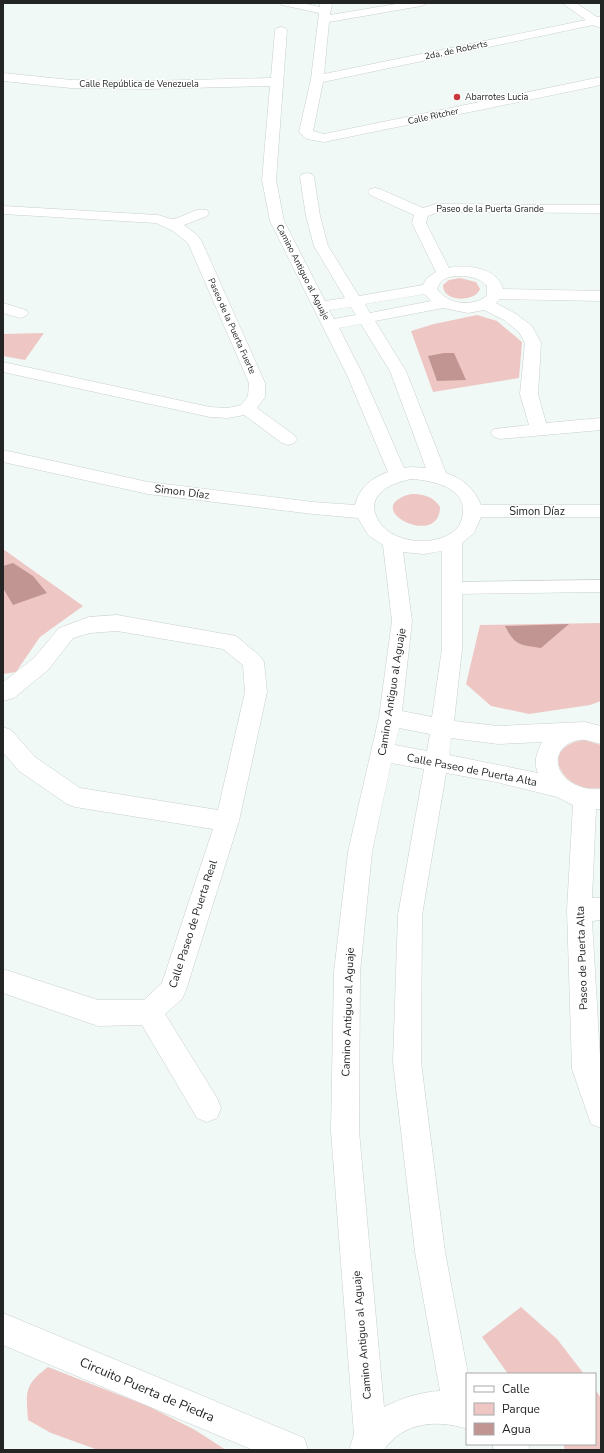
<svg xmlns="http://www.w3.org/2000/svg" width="604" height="1453" font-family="'Nunito Sans',sans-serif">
  <rect width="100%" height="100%" fill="#f1f9f7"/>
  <path fill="#eec7c4" d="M 460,278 L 476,282 L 480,289 C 475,303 442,302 443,285 L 449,280 Z
    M 477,315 L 497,321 L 522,342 L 519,378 L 433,392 L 411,331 L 434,324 Z
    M 44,333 L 25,360 L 3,356 L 3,334 Z
    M 411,494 C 423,494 433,496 440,507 C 440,550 357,508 411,494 Z
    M 3,549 L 83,606 L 40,637 L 16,672 L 3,674 Z
    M 601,623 L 601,701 L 590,705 L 529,714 L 491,706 L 466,684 L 480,625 Z
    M 584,740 L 601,745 L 601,788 C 562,794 537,747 584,740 Z
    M 521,1307 L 557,1339 L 584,1374 L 508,1374 L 482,1337 Z
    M 48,1367 L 150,1407 L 195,1430 L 226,1450 L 98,1450 L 51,1433 L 28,1420 C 26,1392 24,1385 48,1367 Z
    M 595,1389 L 601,1398 L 601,1450 L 565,1450 L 563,1444 L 595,1444 Z"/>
  <path fill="#c09592" d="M 444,353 L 454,353 L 466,380 L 437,381 L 428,356 Z
    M 13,563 L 33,576 L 47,593 L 13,605 L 3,588 L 3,566 Z
    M 569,624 L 541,648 C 520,645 515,646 505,626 Z"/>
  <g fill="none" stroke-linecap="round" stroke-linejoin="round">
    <defs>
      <path id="lane" d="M 601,580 L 601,592 L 452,594 L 447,592 L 444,588 L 447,584 L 452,582 Z"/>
      <path id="street" d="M 280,3 L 302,3 L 320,7 L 320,3 L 332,3 L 330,15 L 402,3 L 427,3 L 421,6 L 329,22 L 324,74 L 586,20 L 562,3 L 576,3 L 597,17 L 601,17 L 601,28 L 593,25 L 323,82 L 313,131 L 324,134 L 601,77 L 601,85 L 324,142 L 307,139 L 299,132 L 311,79 L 319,13 L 282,5 Z
        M 281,27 L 285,28 L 287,30 L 276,180 L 284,221 L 325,301 L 345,298 L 314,246 L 306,216 L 300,177 L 302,174 L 307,173 L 312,174 L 314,177 L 320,216 L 328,246 L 359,296 L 423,285 L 427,278 L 436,272 L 412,223 L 414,215 L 370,195 L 368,192 L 370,189 L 375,188 L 380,189 L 423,208 L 436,204 L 601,205 L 601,213 L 438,212 L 428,216 L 426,223 L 449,268 C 467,264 498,268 503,289 L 601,291 L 601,301 L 500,299 L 496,303 L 516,314 L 532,326 L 541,343 L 538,394 L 546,423 L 601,418 L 601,430 L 500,439 L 494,437 L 491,433 L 494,429 L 529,425 L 520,394 L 525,343 L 519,332 L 504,320 L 484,310 L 468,313 L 443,308 L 375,321 L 406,371 L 446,473 C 462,478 475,489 481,505 L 601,505 L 601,517 L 481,517 L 474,533 L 462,543 L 462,649 L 454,721 L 498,726 L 585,722 L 601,726 L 601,744 C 596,743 591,741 586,740 C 570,738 553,751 559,768 C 564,784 587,791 601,789 L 601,809 L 596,809 L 592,898 L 601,898 L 601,920 L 592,921 L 601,1073 L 601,1128 L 591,1124 L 572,1069 L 567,910 L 573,805 L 557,797 L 496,782 L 446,773 L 422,915 L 421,1062 L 445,1252 L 468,1374 L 467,1374 L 467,1429 C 437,1419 403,1422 384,1450 L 351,1450 L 350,1447 L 354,1435 L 331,1131 L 334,972 L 348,852 L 379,717 L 392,621 L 383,545 L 368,535 L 358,518 L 313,514 L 148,494 L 3,462 L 3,450 L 148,482 L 313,502 L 355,505 C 359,488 372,477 388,472 L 347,375 L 270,221 L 262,180 L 270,86 L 147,89 L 71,88 L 3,81 L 3,73 L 71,80 L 147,81 L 271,78 L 275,30 L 277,28 ZM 455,276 C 467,276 478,276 487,286 L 487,296 C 472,307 448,305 437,289 C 440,280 446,277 455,276 ZM 425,294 L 431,301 L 370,313 L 365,304 ZM 351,307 L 356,315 L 334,319 L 329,310 ZM 361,324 L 390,371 L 426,468 L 411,467 L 404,468 L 363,375 L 339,328 ZM 411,479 C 429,480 464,486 463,511 C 463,516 461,522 459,526 C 442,548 395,545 380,523 C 362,497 389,483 411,479 ZM 442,551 L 442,649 L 432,717 L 402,711 L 412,621 L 403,552 L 424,554 ZM 399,728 L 430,734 L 427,751 L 395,745 ZM 451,738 L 498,744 L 542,742 C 537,752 533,762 538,773 L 449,755 ZM 391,763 L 424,769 L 398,915 L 393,1062 L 415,1252 L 440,1391 C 420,1392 402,1398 384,1407 L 359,1131 L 360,972 L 372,852 Z
        M 3,206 L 158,215 C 162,216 169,219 173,219 C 185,217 195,207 207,210 L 209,213 L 207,216 L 184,225 L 196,234 L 202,242 L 265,383 L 265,397 L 257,408 L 294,435 L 297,439 L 294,443 L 288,445 L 282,443 L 244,415 L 228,418 L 210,417 L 3,372 L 3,362 L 210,407 L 228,408 L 241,405 L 248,396 L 249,383 L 188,243 L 173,231 L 156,223 L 3,214 Z
        M 3,303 L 26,310 L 28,313 L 26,316 L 20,318 L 3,313 Z
        M 117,615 L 236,636 L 260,656 L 264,662 L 267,692 L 239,821 L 186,990 L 182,999 L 165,1014 L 217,1098 L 221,1108 L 217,1118 L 207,1122 L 197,1118 L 142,1025 L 98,1026 L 3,993 L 3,969 L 98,1000 L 144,1000 L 162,983 L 213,829 L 75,807 L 67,804 L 19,771 L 3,752 L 3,727 L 11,730 L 35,757 L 80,788 L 218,810 L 245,692 L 243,665 L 223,649 L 117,631 L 90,633 L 73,638 L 48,670 L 14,698 L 3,701 L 3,682 L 34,658 L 59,628 L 89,617 Z
        M 3,1313 L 304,1438 L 308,1450 L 253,1450 L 3,1345 Z
        M 492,1444 L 528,1444 L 530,1450 L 494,1450 Z"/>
    </defs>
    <use href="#lane" stroke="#c8d0ce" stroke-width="1"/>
    <use href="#street" stroke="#c8d0ce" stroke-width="1"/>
    <use href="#lane" fill="#fff" fill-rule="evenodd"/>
    <use href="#street" fill="#fff" fill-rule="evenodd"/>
  </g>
  <circle fill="#c8393e" stroke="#fff" stroke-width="1.5" cx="457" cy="97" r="4"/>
  <g text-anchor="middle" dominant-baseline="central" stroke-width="3" stroke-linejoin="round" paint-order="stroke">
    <g font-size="9" fill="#232525" stroke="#fff">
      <text transform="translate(456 50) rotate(-12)">2da. de Roberts</text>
      <text x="139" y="84">Calle República de Venezuela</text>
      <text transform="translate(433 116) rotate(-12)">Calle Ritcher</text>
      <text x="490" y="209">Paseo de la Puerta Grande</text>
      <text transform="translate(303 272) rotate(63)">Camino Antiguo al Aguaje</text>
      <text transform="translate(232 326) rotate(66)">Paseo de la Puerta Fuerte</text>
    </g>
    <g font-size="9" fill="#232525" stroke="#fff" text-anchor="start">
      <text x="465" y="97">Abarrotes Lucia</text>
    </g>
    <g font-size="11" fill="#232525" stroke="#fff">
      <text transform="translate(182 492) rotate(7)">Simon Díaz</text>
      <text x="537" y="511">Simon Díaz</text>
      <text transform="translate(392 692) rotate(-81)">Camino Antiguo al Aguaje</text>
      <text transform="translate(472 770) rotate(11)">Calle Paseo de Puerta Alta</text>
      <text transform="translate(193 924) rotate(-72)">Calle Paseo de Puerta Real</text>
      <text transform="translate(582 958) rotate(-92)">Paseo de Puerta Alta</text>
      <text transform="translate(348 1012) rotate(-88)">Camino Antiguo al Aguaje</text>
      <text transform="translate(362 1335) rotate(-95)">Camino Antiguo al Aguaje</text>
    </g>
    <g font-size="13" fill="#232525" stroke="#fff">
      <text transform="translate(147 1390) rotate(23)">Circuito Puerta de Piedra</text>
    </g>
  </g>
  <rect width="604" height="1453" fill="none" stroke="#232525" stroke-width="8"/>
  <rect x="466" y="1373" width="130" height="72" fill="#ffffff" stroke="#a7a8a8"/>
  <rect x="474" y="1386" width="20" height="6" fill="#ffffff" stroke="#a7a8a8"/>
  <text x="502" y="1393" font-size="12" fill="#232525">Calle</text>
  <rect x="474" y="1403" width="20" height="12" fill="#eec7c4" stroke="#a7a8a8"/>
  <text x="502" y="1413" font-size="12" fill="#232525">Parque</text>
  <rect x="474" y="1423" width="20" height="12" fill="#c09592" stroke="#a7a8a8"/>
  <text x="502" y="1433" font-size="12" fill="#232525">Agua</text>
</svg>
